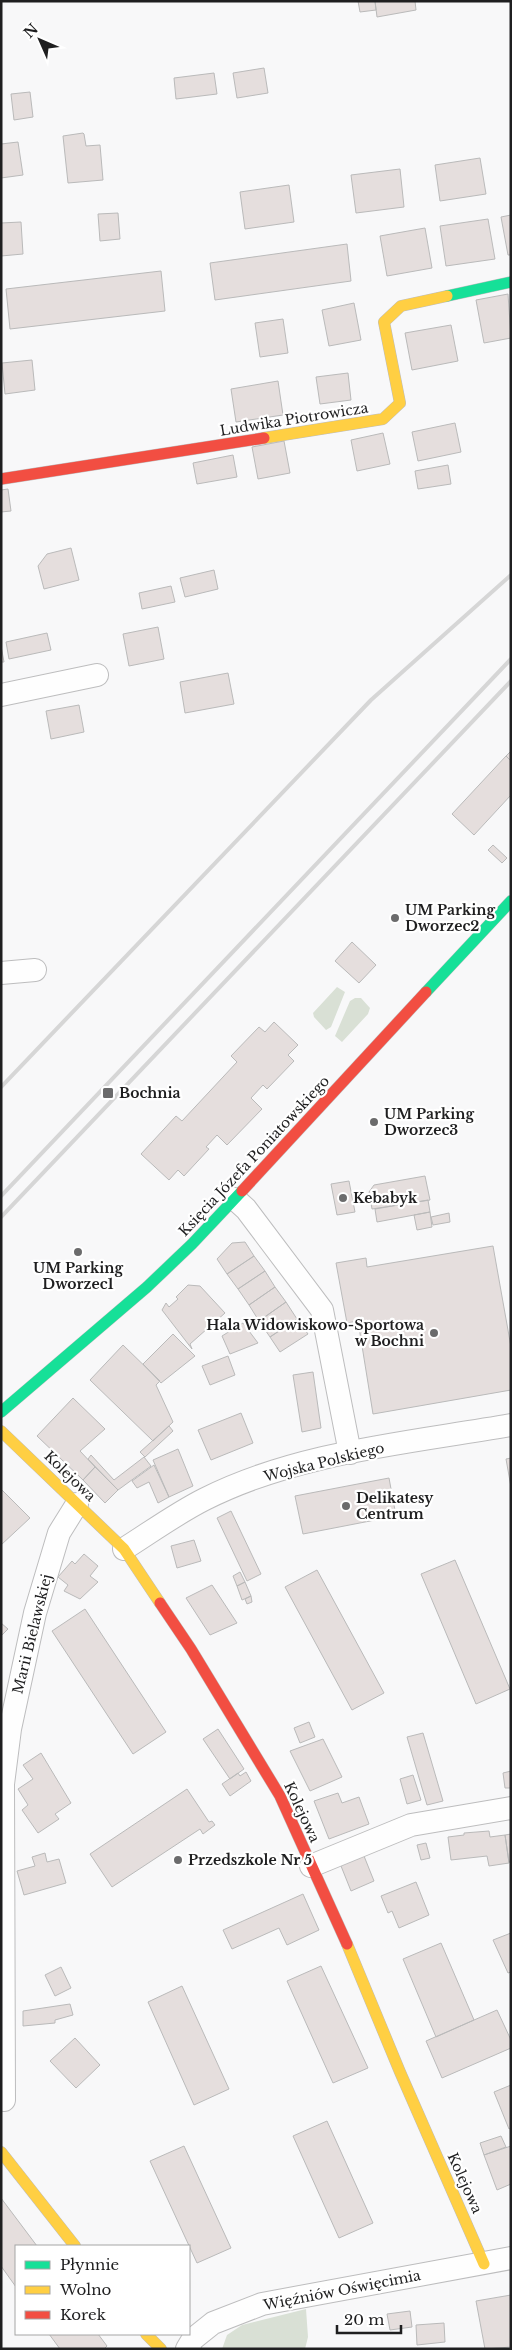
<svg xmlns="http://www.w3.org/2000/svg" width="512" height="2350" font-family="'Libre Baskerville',serif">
  <rect width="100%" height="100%" fill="#f8f8f9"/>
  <path fill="#d9e0d5" d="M 337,987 L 345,992 L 331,1027 L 326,1030 L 314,1017 L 313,1013 Z
    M 355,998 L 361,998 L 370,1008 L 368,1014 L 342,1042 L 335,1036 L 350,1001 Z
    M 306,2309 L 308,2337 L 305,2349 L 222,2349 L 227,2335 L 242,2325 Z"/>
  <path fill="#e5dedd" stroke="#bababa" d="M 358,1 L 375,1 L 376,10 L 360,12 Z
    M 375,1 L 415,1 L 416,10 L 377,17 Z
    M 264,68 L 268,93 L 237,98 L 233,73 Z
    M 214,73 L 217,94 L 176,99 L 174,78 Z
    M 30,92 L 33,117 L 14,120 L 11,94 Z
    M 83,133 L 84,134 L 86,146 L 100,145 L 103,180 L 68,183 L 63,136 Z
    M 18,142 L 23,175 L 1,178 L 1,144 Z
    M 480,158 L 486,194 L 440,201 L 435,165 Z
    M 400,169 L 404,207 L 356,213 L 351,175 Z
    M 289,185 L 294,222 L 245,229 L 240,192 Z
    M 118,213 L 120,239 L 100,241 L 98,214 Z
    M 511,215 L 511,255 L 508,255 L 501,217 Z
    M 488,219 L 495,259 L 446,266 L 440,226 Z
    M 21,222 L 23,254 L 1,256 L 1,223 Z
    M 425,228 L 432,268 L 387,276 L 380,236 Z
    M 347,244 L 351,281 L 215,300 L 210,263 Z
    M 161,271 L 165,311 L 10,329 L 6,289 Z
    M 508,294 L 511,338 L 484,343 L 476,300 Z
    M 354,303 L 361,340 L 329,346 L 322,310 Z
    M 283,319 L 288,353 L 260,357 L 255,323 Z
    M 451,325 L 458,361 L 412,370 L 405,333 Z
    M 32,360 L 35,390 L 5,394 L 2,363 Z
    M 348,373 L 351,400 L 320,404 L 316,377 Z
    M 278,381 L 283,415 L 236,422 L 231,389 Z
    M 455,423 L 461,452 L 418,461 L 412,432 Z
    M 383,433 L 390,464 L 357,471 L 351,440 Z
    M 284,441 L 290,473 L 258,479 L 252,447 Z
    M 233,455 L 237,477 L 197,484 L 193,463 Z
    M 448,465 L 451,484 L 418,489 L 415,471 Z
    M 8,489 L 11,511 L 1,512 L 1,490 Z
    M 71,548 L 79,580 L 44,589 L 38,566 L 47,554 Z
    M 214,570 L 218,589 L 185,597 L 180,578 Z
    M 171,586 L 175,602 L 142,609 L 139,593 Z
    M 158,627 L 164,659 L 129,666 L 123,634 Z
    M 47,633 L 51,650 L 9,659 L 6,642 Z
    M 1,646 L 4,662 L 1,662 Z
    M 228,673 L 234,704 L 185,713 L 180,682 Z
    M 79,705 L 84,732 L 51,739 L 46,711 Z
    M 511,751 L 511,761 L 506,756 Z
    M 506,756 L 511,761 L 511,795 L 474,835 L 452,814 Z
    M 493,845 L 507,858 L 502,863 L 488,850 Z
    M 352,942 L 376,965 L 359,983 L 335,961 Z
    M 274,1022 L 298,1045 L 288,1055 L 294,1061 L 267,1089 L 263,1085 L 251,1098 L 262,1109 L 227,1145 L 217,1135 L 206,1147 L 209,1149 L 184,1176 L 178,1170 L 169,1180 L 141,1154 L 176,1116 L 182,1121 L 237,1062 L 231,1056 L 259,1027 L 265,1032 Z
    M 425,1176 L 430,1200 L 372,1209 L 369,1192 L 374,1185 Z
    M 349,1181 L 355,1212 L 337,1215 L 331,1184 Z
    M 428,1200 L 430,1212 L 377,1222 L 375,1209 Z
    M 430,1212 L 432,1227 L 417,1230 L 414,1215 Z
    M 449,1213 L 450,1222 L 433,1225 L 431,1217 Z
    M 245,1242 L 254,1256 L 227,1274 L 217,1259 L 232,1243 Z
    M 493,1246 L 511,1347 L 511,1390 L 373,1414 L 358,1321 L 347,1323 L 336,1263 L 366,1258 L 367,1267 Z
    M 254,1256 L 265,1271 L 238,1289 L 227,1274 Z
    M 265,1271 L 275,1287 L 249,1305 L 238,1289 Z
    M 188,1285 L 200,1286 L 225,1313 L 190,1344 L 192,1349 L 162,1310 L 166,1303 L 169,1307 L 178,1299 L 176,1297 Z
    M 275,1287 L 286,1302 L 259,1321 L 249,1305 Z
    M 286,1302 L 297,1319 L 270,1337 L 259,1321 Z
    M 297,1319 L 308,1334 L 280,1352 L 270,1337 Z
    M 243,1323 L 258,1343 L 230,1354 L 222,1336 Z
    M 173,1334 L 195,1356 L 161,1383 L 143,1364 Z
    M 123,1345 L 160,1381 L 156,1385 L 173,1422 L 153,1441 L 90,1380 Z
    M 228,1356 L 235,1375 L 210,1385 L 202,1366 Z
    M 313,1372 L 321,1428 L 302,1432 L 293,1375 Z
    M 73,1398 L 105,1429 L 80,1451 L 95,1467 L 83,1480 L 37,1436 Z
    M 241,1413 L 253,1443 L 211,1460 L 198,1430 Z
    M 169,1426 L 173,1431 L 145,1457 L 140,1452 Z
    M 178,1449 L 193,1486 L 169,1497 L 153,1460 Z
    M 91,1455 L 114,1480 L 144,1457 L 151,1466 L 118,1490 L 88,1459 Z
    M 511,1458 L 511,1487 L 506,1459 Z
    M 154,1465 L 169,1497 L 158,1503 L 149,1482 L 137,1488 L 132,1481 Z
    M 95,1467 L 118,1490 L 105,1503 L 83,1480 Z
    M 389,1478 L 396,1516 L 303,1534 L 295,1496 Z
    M 1,1489 L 30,1518 L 1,1545 Z
    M 231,1511 L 261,1574 L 247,1581 L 217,1518 Z
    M 194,1540 L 201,1561 L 177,1568 L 171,1546 Z
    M 84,1554 L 98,1566 L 90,1576 L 98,1582 L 80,1599 L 64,1591 L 68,1585 L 58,1577 L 72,1561 L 75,1564 Z
    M 455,1560 L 510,1689 L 476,1704 L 421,1574 Z
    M 317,1570 L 384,1693 L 352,1710 L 285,1587 Z
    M 240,1572 L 245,1582 L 237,1586 L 233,1576 Z
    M 245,1582 L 251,1596 L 242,1600 L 237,1586 Z
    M 212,1585 L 237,1623 L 210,1635 L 186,1598 Z
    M 251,1596 L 252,1602 L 247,1604 L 245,1599 Z
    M 85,1609 L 166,1732 L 133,1754 L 52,1631 Z
    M 1,1623 L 8,1629 L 1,1636 Z
    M 309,1722 L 315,1737 L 300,1743 L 294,1728 Z
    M 218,1729 L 244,1769 L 230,1779 L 203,1739 Z
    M 423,1733 L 443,1801 L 427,1805 L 407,1737 Z
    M 323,1739 L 342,1777 L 310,1791 L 290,1751 Z
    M 41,1753 L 71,1803 L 55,1814 L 59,1819 L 38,1833 L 22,1810 L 28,1805 L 18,1789 L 33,1779 L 23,1765 Z
    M 511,1771 L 511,1788 L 505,1788 L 503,1773 Z
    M 246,1772 L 251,1781 L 230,1796 L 222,1784 L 238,1773 L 240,1776 Z
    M 413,1775 L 421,1800 L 407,1804 L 400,1779 Z
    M 187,1789 L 209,1822 L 212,1821 L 215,1825 L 203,1834 L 200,1829 L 112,1887 L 90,1854 Z
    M 338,1793 L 342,1803 L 359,1797 L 369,1824 L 329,1839 L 314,1801 Z
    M 489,1831 L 490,1837 L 505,1835 L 509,1863 L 489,1866 L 487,1856 L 451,1860 L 448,1837 L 464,1835 L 464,1833 Z
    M 511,1834 L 511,1862 L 509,1862 L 505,1835 Z
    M 426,1843 L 430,1858 L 421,1860 L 417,1845 Z
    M 362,1851 L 374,1881 L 351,1891 L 339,1861 Z
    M 45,1853 L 47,1862 L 59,1859 L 66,1883 L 24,1895 L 17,1871 L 35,1866 L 32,1857 Z
    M 416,1882 L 429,1915 L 399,1928 L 392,1911 L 388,1913 L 381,1896 Z
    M 303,1894 L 319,1930 L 287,1945 L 279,1928 L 232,1949 L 223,1930 Z
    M 511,1933 L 511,1972 L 508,1973 L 493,1940 Z
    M 441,1943 L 474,2020 L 436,2037 L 403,1959 Z
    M 321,1966 L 368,2068 L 333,2083 L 287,1981 Z
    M 61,1967 L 71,1988 L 55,1996 L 45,1975 Z
    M 182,1986 L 229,2089 L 194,2105 L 148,2002 Z
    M 70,2004 L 73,2015 L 55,2020 L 55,2023 L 23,2026 L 23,2011 Z
    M 497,2010 L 511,2040 L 511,2048 L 442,2078 L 426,2041 Z
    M 75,2038 L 100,2065 L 76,2088 L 50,2061 Z
    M 511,2085 L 511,2128 L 509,2129 L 494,2092 Z
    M 327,2121 L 373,2223 L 339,2238 L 293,2136 Z
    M 501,2136 L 506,2147 L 484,2155 L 480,2143 Z
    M 184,2146 L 231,2248 L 197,2263 L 150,2161 Z
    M 511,2146 L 511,2184 L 497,2190 L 484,2155 Z
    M 1,2198 L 37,2246 L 16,2246 L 16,2287 L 1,2266 Z
    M 511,2295 L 511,2347 L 485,2349 L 476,2301 Z
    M 410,2311 L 412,2327 L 390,2330 L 387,2314 Z
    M 444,2323 L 445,2342 L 417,2345 L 416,2325 Z
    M 49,2334 L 98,2334 L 107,2346 L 104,2349 L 60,2349 Z"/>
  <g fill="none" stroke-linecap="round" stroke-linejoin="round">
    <defs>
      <path id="street" d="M 1,695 L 97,675
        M 1,973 L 35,970
        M 235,1199 L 246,1209 L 322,1310 L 350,1453
        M 124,1549 C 151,1532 177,1513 205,1499 C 298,1452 409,1443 511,1425
        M 311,1866 L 411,1825 L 511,1808
        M 4,2100 L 3,1784 L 10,1729 L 35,1613 L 59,1533 L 77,1504
        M 187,2349 L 193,2339 L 213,2323 L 262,2304 L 511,2258"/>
      <path id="fast" d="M 447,296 L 511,282
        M 426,992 L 511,901
        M 1,1412 L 147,1287 L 192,1244 L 242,1191"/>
      <path id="slow" d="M 264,438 L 383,419 L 400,403 L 384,322 L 401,306 L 447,296
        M 1,1431 L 124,1549 L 160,1603
        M 347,1944 L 400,2072 L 484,2264
        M 1,2152 L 75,2246
        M 146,2334 L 161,2349"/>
      <path id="jam" d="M 1,479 L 264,438
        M 242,1191 L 426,992
        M 160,1603 L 191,1649 L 280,1796 L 347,1944"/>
    </defs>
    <use href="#street" stroke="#bdbdbe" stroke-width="24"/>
    <use href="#fast" stroke="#bdbdbe" stroke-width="12"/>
    <use href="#slow" stroke="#bdbdbe" stroke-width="12"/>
    <use href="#jam" stroke="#bdbdbe" stroke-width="12"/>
    <use href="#street" stroke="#fefefe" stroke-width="22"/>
    <use href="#fast" stroke="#16e098" stroke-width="11"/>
    <use href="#slow" stroke="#ffcf43" stroke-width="11"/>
    <use href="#jam" stroke="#f24e42" stroke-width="11"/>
    <path stroke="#d6d6d6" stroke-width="4" d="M 1,1087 L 371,700 L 511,575
      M 1,1196 L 511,659
      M 1,1217 L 511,681"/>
  </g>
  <g fill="#6b6b6c" stroke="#fff" stroke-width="2">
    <circle cx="395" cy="918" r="5"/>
    <rect x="102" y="1087" width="12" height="12" rx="2.5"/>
    <circle cx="374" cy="1122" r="5"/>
    <circle cx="343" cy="1198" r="5"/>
    <circle cx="78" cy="1252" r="5"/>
    <circle cx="434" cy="1333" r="5"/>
    <circle cx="346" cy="1506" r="5"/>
    <circle cx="178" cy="1860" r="5"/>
  </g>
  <g text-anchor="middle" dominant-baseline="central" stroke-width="4.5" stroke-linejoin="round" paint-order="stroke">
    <g font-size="14" fill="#1f1f20" stroke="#fff">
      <text transform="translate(294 419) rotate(-9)">Ludwika Piotrowicza</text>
      <text transform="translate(254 1156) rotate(-47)">Księcia Józefa Poniatowskiego</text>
      <text transform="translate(324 1462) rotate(-14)">Wojska Polskiego</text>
      <text transform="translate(70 1476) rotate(44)">Kolejowa</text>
      <text transform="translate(32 1634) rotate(-76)">Marii Bielawskiej</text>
      <text transform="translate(302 1812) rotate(65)">Kolejowa</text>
      <text transform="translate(465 2183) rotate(66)">Kolejowa</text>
      <text transform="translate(342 2290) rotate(-11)">Więźniów Oświęcimia</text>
    </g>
    <g font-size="14" font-weight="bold" fill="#1f1f20" stroke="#fff" text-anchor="start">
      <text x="405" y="910">UM Parking<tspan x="405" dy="16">Dworzec2</tspan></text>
      <text x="119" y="1093">Bochnia</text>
      <text x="384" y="1114">UM Parking<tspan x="384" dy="16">Dworzec3</tspan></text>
      <text x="353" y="1198">Kebabyk</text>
      <text x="78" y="1268" text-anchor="middle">UM Parking<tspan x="78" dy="16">Dworzec1</tspan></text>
      <text x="424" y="1325" text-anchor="end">Hala Widowiskowo-Sportowa<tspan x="424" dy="16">w Bochni</tspan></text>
      <text x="356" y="1498">Delikatesy<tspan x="356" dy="16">Centrum</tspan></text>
      <text x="188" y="1860">Przedszkole Nr 5</text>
    </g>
  </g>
  <rect width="512" height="2350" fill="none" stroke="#1f1f20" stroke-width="5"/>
  <rect x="15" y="2245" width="175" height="90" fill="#ffffff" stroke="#a5a5a6"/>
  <rect x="25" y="2261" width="25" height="8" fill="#16e098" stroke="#a5a5a6"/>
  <text x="60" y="2270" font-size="15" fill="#1f1f20">Płynnie</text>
  <rect x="25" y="2286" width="25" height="8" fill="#ffcf43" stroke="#a5a5a6"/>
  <text x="60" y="2295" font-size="15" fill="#1f1f20">Wolno</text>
  <rect x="25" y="2311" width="25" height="8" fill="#f24e42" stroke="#a5a5a6"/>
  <text x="60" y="2320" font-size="15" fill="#1f1f20">Korek</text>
  <g transform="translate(40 40) rotate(315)" stroke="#ffffff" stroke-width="4" paint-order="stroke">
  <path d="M0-4L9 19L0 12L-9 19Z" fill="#1f1f20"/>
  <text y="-8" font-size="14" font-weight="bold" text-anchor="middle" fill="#1f1f20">N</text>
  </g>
  <path d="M337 2325v8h64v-8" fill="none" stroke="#1f1f20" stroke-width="2.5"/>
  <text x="344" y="2325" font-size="15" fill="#1f1f20" stroke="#ffffff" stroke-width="4" paint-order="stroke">20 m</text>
</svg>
